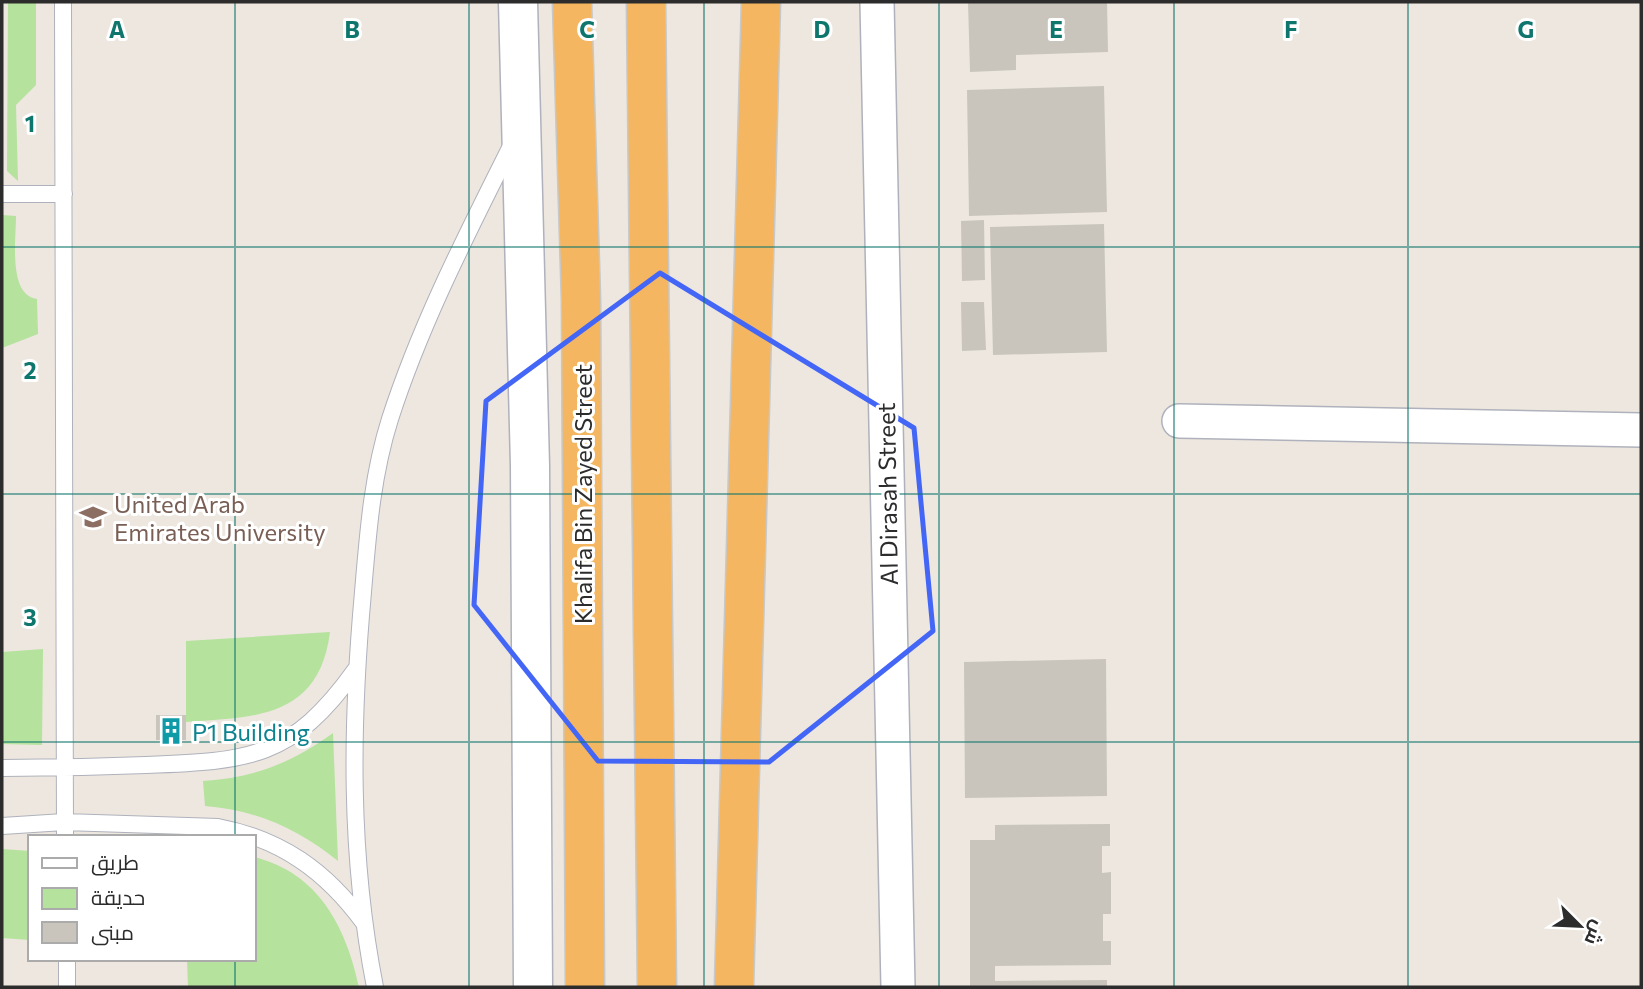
<svg xmlns="http://www.w3.org/2000/svg" width="1643" height="989" font-family="Commissioner,Cairo,sans-serif">
  <rect width="100%" height="100%" fill="#ede7df"/>
  <path fill="#b5e29d" d="M 8,2 L 36,2 L 36,85 L 16,105 L 18,181 L 7,171 Z
    M 2,215 L 16,216 C 16,240 8,295 37,299 L 38,334 L 2,348 Z
    M 330,632 C 319,718 256,717 186,722 L 186,641 Z
    M 43,649 L 42,745 L 2,744 L 2,652 Z
    M 333,733 L 338,861 C 298,829 257,810 205,806 L 203,781 C 253,778 292,763 333,733 Z
    M 2,849 L 30,851 L 30,940 L 2,938 Z
    M 254,857 C 319,873 346,927 359,987 L 188,987 L 187,959 L 254,959 Z"/>
  <path fill="#c9c5bd" d="M 968,2 L 1107,2 L 1108,52 L 1016,55 L 1016,70 L 970,72 Z
    M 1104,86 L 1107,212 L 969,216 L 967,90 Z
    M 984,220 L 985,280 L 962,281 L 961,221 Z
    M 1104,224 L 1107,352 L 993,355 L 990,227 Z
    M 961,302 L 984,302 L 986,350 L 962,351 Z
    M 1106,659 L 1107,796 L 965,798 L 964,662 Z
    M 156,715 L 186,715 L 186,740 L 156,740 Z
    M 1110,824 L 1110,846 L 1102,846 L 1102,873 L 1111,872 L 1111,914 L 1103,914 L 1103,941 L 1111,941 L 1111,965 L 995,966 L 995,981 L 1107,980 L 1107,987 L 970,987 L 970,840 L 995,840 L 995,825 Z"/>
  <g fill="none" stroke-linecap="round" stroke-linejoin="round">
    <defs>
      <path id="service" d="M 63,2 L 65,837
        M 2,194 L 64,194
        M 2,768 C 50,768 98,767 146,765 C 249,761 292,759 356,669
        M 2,826 L 64,822 L 218,827 C 281,839 326,871 364,923
        M 67,959 L 67,987
        M 375,987 C 349,855 351,725 363,592 C 368,533 372,476 390,419 C 421,323 467,234 512,144"/>
      <path id="minor" d="M 877,2 L 898,987
        M 1179,421 L 1641,430"/>
      <path id="tertiary" d="M 518,2 L 530,466 L 533,987"/>
      <path id="trunk" d="M 572,2 L 581,300 L 585,987
        M 646,2 L 657,987
        M 734,987 L 761,2"/>
    </defs>
    <use href="#service" stroke="#afb2bc" stroke-width="18"/>
    <use href="#minor" stroke="#afb2bc" stroke-width="36"/>
    <use href="#tertiary" stroke="#afb2bc" stroke-width="41"/>
    <use href="#trunk" stroke="#c8c8c8" stroke-width="41"/>
    <use href="#service" stroke="#fff" stroke-width="16"/>
    <use href="#minor" stroke="#fff" stroke-width="33"/>
    <use href="#tertiary" stroke="#fff" stroke-width="38"/>
    <use href="#trunk" stroke="#f4b660" stroke-width="38"/>
  </g>
  <path fill="none" stroke="#4466f6" stroke-width="5" stroke-linejoin="round" d="M 660,273 L 914,428 L 933,631 L 769,762 L 598,761 L 474,605 L 486,401 Z"/>
  <path fill="none" stroke="#0f766e" stroke-width="2" stroke-opacity="0.55" d="M 235,2 L 235,837M 469,2 L 469,987M 704,2 L 704,987M 939,2 L 939,987M 1174,2 L 1174,987M 1408,2 L 1408,987M 2,247 L 1641,247M 2,494 L 1641,494M 2,742 L 1641,742M 235,959 L 235,987"/>
  <defs>
    <symbol id="university-bare" viewBox="-9 -9 18 18"><path d="M0-5L7-2L0 1L-7-2ZM-4 1L0 2.5L4 1V4Q0 6-4 4Z" fill="#8d6e63" stroke="#fff" stroke-width="2.5" paint-order="stroke"/></symbol>
    <symbol id="building-bare" viewBox="-9 -9 18 18"><path d="M-4-6H4V6H1V3H-1V6H-4ZM-2.5-4.3h1.7v1.8h-1.7ZM.8-4.3h1.7v1.8H.8ZM-2.5-1h1.7V.8h-1.7ZM.8-1h1.7V.8H.8Z" fill="#0f9aa8" stroke="#fff" stroke-width="2.5" paint-order="stroke"/></symbol>
  </defs>
  <g fill-rule="evenodd">
    <use href="#university-bare" x="74" y="498" width="38" height="38"/>
    <use href="#building-bare" x="152" y="712" width="38" height="38"/>
  </g>
  <g text-anchor="middle" dominant-baseline="central" stroke-width="6" stroke-linejoin="round" paint-order="stroke">
    <g font-size="24" fill="#2c2c2c" stroke="#fff">
      <text transform="translate(582 494) rotate(-90)">Khalifa Bin Zayed Street</text>
      <text transform="translate(887 494) rotate(-91)">Al Dirasah Street</text>
    </g>
    <g font-size="24" fill="#785e54" stroke="#fff" text-anchor="start">
      <text x="114" y="503">United Arab<tspan x="114" dy="28">Emirates University</tspan></text>
    </g>
    <g font-size="24" fill="#0d838f" stroke="#fff" text-anchor="start">
      <text x="192" y="731">P1 Building</text>
    </g>
  </g>
  <g font-size="23" text-anchor="middle" font-weight="bold" fill="#0f766e" stroke="#fff" stroke-width="6" stroke-linejoin="round" paint-order="stroke">
    <text x="117" y="38">A</text>
    <text x="352" y="38">B</text>
    <text x="587" y="38">C</text>
    <text x="822" y="38">D</text>
    <text x="1056" y="38">E</text>
    <text x="1291" y="38">F</text>
    <text x="1526" y="38">G</text>
    <text x="30" y="132">1</text>
    <text x="30" y="379">2</text>
    <text x="30" y="626">3</text>
  </g>
  <rect width="1643" height="989" fill="none" stroke="#2c2c2c" stroke-width="7"/>
  <rect x="28" y="835" width="228" height="126" fill="#ffffff" stroke="#ababab" stroke-width="2"/>
  <rect x="42" y="858" width="35" height="10" fill="#ffffff" stroke="#ababab" stroke-width="2"/>
  <text x="91" y="870" font-size="21" fill="#2c2c2c">طريق</text>
  <rect x="42" y="888" width="35" height="21" fill="#b5e29d" stroke="#ababab" stroke-width="2"/>
  <text x="91" y="905" font-size="21" fill="#2c2c2c">حديقة</text>
  <rect x="42" y="922" width="35" height="21" fill="#c9c5bd" stroke="#ababab" stroke-width="2"/>
  <text x="91" y="940" font-size="21" fill="#2c2c2c">مبنى</text>
  <g transform="translate(1580 926) rotate(114)" stroke="#ffffff" stroke-width="5" paint-order="stroke">
  <path d="M0-5L12 26L0 18L-12 26Z" fill="#2c2c2c"/>
  <text y="-10" font-size="19" font-weight="bold" text-anchor="middle" fill="#2c2c2c">ش</text>
  </g>
</svg>
